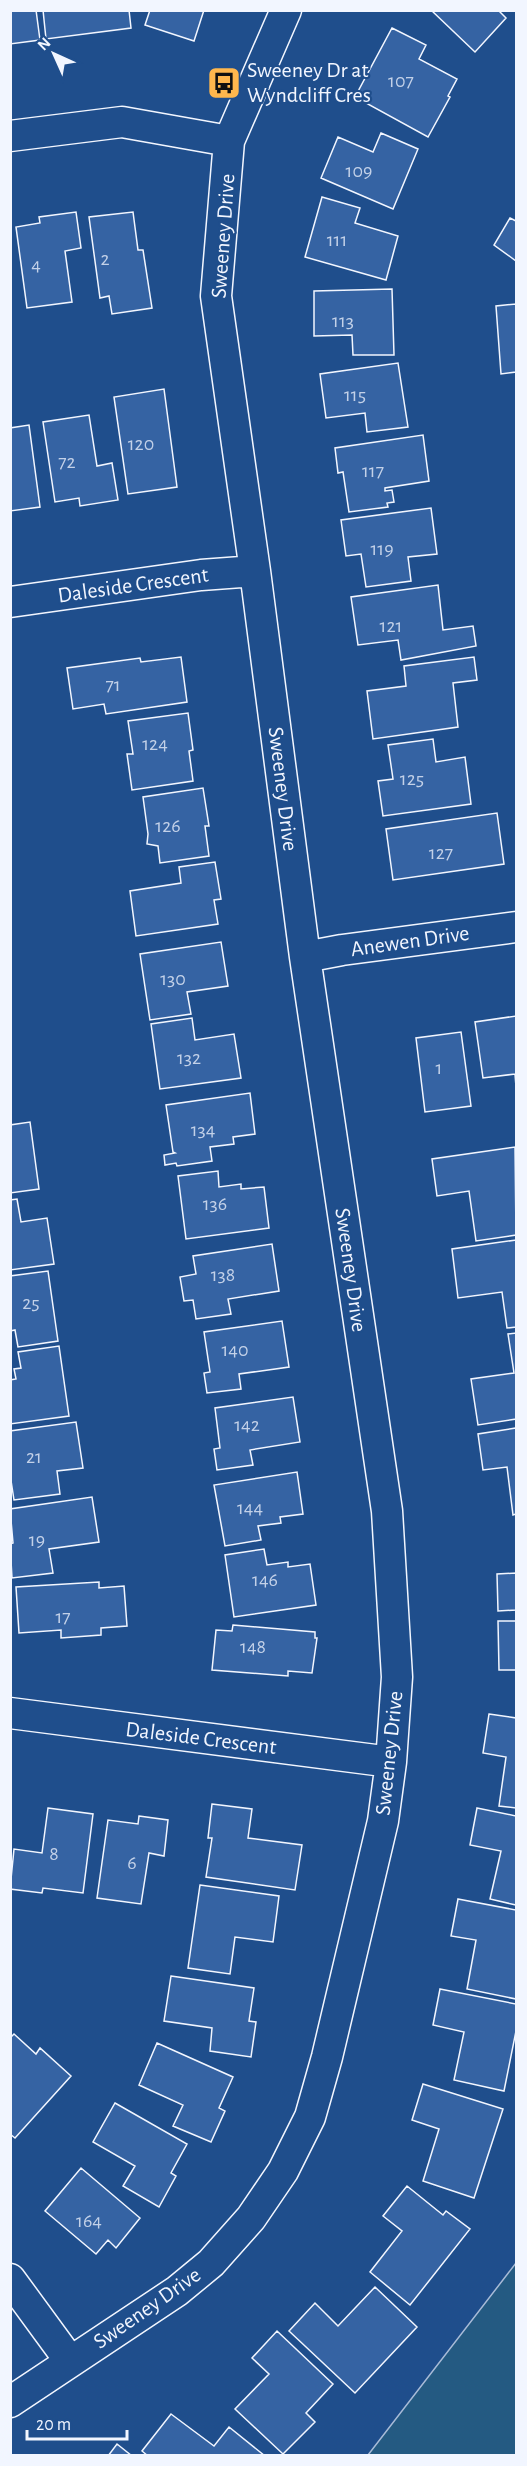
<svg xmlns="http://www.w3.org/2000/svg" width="527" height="2466" font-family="'Alegreya Sans',sans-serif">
  <rect width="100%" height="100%" fill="#1f4e8c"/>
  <path fill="#245a82" stroke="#a8bbd7" stroke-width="1.5" d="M 516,2263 L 516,2455 L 368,2455 Z"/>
  <path fill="#3563a3" stroke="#f2f6ff" stroke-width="1.5" d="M 10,10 L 36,10 L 40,40 L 10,44 Z
    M 43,10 L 129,10 L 131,28 L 46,39 Z
    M 150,10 L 204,10 L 194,41 L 145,25 Z
    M 431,10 L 498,10 L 506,18 L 475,52 Z
    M 392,28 L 426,45 L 419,59 L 457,79 L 448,96 L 450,97 L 428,137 L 355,97 Z
    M 381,133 L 418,149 L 393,209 L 321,178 L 338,137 L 373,152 Z
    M 322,197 L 360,208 L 355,223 L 398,236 L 386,280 L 305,257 Z
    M 76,212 L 81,248 L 65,251 L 72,302 L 27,308 L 16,227 L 40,223 L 39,217 Z
    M 133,212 L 138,250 L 143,250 L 152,308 L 112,314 L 109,296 L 100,298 L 89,217 Z
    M 510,218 L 516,221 L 516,261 L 494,245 Z
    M 392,289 L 394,355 L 353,355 L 352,335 L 314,336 L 314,291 Z
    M 516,304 L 516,372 L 501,374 L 496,306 Z
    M 398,363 L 408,427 L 367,432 L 365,413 L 326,418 L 320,374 Z
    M 164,389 L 177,487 L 128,494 L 114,397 Z
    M 89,415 L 97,466 L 112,463 L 118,500 L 80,506 L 79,498 L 55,502 L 43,422 Z
    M 29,425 L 40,507 L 10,511 L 10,428 Z
    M 423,435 L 429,481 L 385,488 L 385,491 L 392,490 L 394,502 L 387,503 L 388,507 L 349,512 L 343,472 L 338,473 L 335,448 Z
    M 431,508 L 437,554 L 408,557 L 411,581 L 366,587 L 361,554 L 346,556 L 341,520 Z
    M 438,585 L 443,630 L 473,626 L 476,646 L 401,660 L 398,640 L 358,645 L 351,597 Z
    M 181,657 L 187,702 L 106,714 L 104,704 L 73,709 L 67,668 L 140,658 L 141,662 Z
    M 474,657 L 477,680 L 453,683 L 458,727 L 373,739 L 367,691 L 406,686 L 404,666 Z
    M 188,713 L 193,750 L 189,751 L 193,781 L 132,790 L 127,754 L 133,754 L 128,721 Z
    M 433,739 L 436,762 L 465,757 L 471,804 L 383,816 L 378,781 L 393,779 L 388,745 Z
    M 203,788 L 209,826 L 205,826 L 209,856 L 160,863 L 158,846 L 147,844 L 148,834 L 143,797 Z
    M 497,813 L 504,864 L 393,880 L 386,829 Z
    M 215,862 L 221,899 L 214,900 L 218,924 L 136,936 L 130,891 L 181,883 L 179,867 Z
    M 221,942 L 228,986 L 187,992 L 191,1014 L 150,1020 L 140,954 Z
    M 516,1016 L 516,1087 L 515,1074 L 483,1078 L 475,1022 Z
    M 192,1018 L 195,1040 L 234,1034 L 241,1078 L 160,1089 L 151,1024 Z
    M 461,1032 L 471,1106 L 425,1112 L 416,1038 Z
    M 250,1093 L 255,1134 L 233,1137 L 234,1144 L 210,1147 L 212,1161 L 177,1166 L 176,1163 L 165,1165 L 164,1155 L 175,1153 L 173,1152 L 166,1105 Z
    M 30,1122 L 39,1189 L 10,1193 L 10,1125 Z
    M 515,1147 L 516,1235 L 476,1241 L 469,1191 L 437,1196 L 432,1159 Z
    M 218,1171 L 219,1187 L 241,1184 L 241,1189 L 264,1187 L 269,1228 L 186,1239 L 178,1176 Z
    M 17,1199 L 21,1222 L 47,1218 L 54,1264 L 10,1270 L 10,1200 Z
    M 516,1240 L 516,1327 L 507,1328 L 502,1292 L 458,1298 L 452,1249 Z
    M 272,1244 L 279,1291 L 228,1299 L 231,1314 L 196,1319 L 193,1300 L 184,1301 L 180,1277 L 196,1274 L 193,1256 Z
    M 48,1271 L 58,1341 L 18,1347 L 15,1330 L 10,1331 L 10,1276 Z
    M 282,1321 L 289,1367 L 239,1374 L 241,1389 L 207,1393 L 204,1373 L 210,1372 L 204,1332 Z
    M 516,1333 L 516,1419 L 478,1425 L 471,1379 L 514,1373 L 508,1334 Z
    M 59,1346 L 69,1416 L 10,1424 L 10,1380 L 16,1379 L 14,1369 L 21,1368 L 18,1352 Z
    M 293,1397 L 300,1442 L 250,1450 L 253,1465 L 217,1470 L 214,1449 L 220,1448 L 215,1408 Z
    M 76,1422 L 83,1468 L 57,1471 L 60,1494 L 14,1500 L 10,1474 L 10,1431 Z
    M 516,1428 L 516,1514 L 513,1515 L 507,1467 L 483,1470 L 478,1434 Z
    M 297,1472 L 303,1514 L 280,1517 L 281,1523 L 258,1526 L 261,1540 L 225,1546 L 214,1485 Z
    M 92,1497 L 99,1542 L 49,1549 L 53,1573 L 12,1578 L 10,1544 L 13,1543 L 10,1509 Z
    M 264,1549 L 267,1565 L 288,1562 L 288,1567 L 310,1564 L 316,1605 L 234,1617 L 225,1555 Z
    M 516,1573 L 516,1610 L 498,1611 L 497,1574 Z
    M 99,1582 L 99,1588 L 124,1586 L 127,1626 L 101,1628 L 101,1635 L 61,1638 L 61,1630 L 19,1633 L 16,1587 Z
    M 498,1621 L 516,1621 L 516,1670 L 499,1670 Z
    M 233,1625 L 315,1632 L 315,1638 L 317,1638 L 312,1673 L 288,1671 L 288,1676 L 212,1670 L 216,1630 L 232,1631 Z
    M 489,1714 L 516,1718 L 516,1808 L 499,1806 L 506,1757 L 483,1753 Z
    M 212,1804 L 252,1809 L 248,1838 L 302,1845 L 295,1890 L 206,1877 L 212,1838 L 208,1838 Z
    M 48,1808 L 93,1814 L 83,1893 L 43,1888 L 42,1893 L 10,1889 L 14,1849 L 42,1853 Z
    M 477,1808 L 516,1816 L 516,1905 L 490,1899 L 501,1851 L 470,1845 Z
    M 139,1816 L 168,1820 L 164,1856 L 149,1853 L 141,1904 L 97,1898 L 108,1820 L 138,1824 Z
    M 200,1885 L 279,1896 L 273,1942 L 235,1937 L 230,1974 L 188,1968 Z
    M 458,1899 L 516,1910 L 516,1999 L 467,1989 L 476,1940 L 451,1936 Z
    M 171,1976 L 254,1988 L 249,2021 L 256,2022 L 251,2057 L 210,2051 L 212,2028 L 164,2021 Z
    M 440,1989 L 516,2004 L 516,2031 L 504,2091 L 454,2080 L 464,2032 L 433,2025 Z
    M 14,2034 L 36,2054 L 40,2048 L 71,2076 L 15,2138 L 10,2134 L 10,2038 Z
    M 157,2043 L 233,2077 L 219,2108 L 225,2111 L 211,2142 L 173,2126 L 183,2105 L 139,2085 Z
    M 423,2084 L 503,2109 L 474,2198 L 423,2181 L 439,2129 L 412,2120 Z
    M 115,2103 L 187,2144 L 171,2173 L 176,2176 L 159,2207 L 123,2186 L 135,2166 L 93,2142 Z
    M 81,2168 L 140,2218 L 116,2248 L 108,2240 L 96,2254 L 45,2211 Z
    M 407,2186 L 443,2215 L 446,2211 L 470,2229 L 410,2305 L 370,2272 L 402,2231 L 383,2216 Z
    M 375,2287 L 417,2327 L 355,2393 L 289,2331 L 315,2303 L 338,2326 Z
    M 277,2331 L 333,2384 L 306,2413 L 315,2422 L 283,2454 L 235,2409 L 269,2374 L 252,2358 Z
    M 171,2414 L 214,2446 L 229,2427 L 265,2456 L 148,2456 L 142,2451 Z
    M 117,2444 L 132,2456 L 108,2456 Z"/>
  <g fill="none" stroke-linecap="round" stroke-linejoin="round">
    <defs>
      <path id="street" d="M 10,136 L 122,122 L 229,141
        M 10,602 L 201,575 L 255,571
        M 305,957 L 342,950 L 516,927
        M 10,1713 L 391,1762
        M 10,2279 L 70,2361
        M 10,2402 L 177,2291 L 211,2263 L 251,2218 L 283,2171 L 310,2117 L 327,2057 L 383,1821 L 391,1762 L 397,1677 L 387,1511 L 305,957 L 255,571 L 216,296 L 229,141 L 286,10"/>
    </defs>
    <use href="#street" stroke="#f2f6ff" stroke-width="33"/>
    <use href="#street" stroke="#1f4e8c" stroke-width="30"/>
  </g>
  <defs>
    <symbol id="bus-square" viewBox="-11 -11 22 22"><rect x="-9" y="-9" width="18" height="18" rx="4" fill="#ffb74d" stroke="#1f4e8c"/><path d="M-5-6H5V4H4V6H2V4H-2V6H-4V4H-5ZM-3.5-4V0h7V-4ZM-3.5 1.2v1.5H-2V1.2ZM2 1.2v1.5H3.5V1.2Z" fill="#111"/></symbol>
  </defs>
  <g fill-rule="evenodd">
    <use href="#bus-square" x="205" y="64" width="38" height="38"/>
  </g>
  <g text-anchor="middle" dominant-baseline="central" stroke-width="4.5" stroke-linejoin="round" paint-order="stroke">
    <g font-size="20" fill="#c3d1e8">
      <text x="401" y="81">107</text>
      <text x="359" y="171">109</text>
      <text x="337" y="240">111</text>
      <text x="105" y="259">2</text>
      <text x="36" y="265">4</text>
      <text x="343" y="321">113</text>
      <text x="355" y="395">115</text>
      <text x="141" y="444">120</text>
      <text x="67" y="462">72</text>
      <text x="373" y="471">117</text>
      <text x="382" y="549">119</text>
      <text x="391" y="626">121</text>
      <text x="113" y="685">71</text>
      <text x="155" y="744">124</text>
      <text x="412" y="779">125</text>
      <text x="168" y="826">126</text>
      <text x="441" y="853">127</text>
      <text x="173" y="979">130</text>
      <text x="189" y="1058">132</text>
      <text x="439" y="1068">1</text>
      <text x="203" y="1130">134</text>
      <text x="215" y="1204">136</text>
      <text x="223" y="1275">138</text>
      <text x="31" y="1303">25</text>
      <text x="235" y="1350">140</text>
      <text x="247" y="1425">142</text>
      <text x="34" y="1457">21</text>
      <text x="250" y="1508">144</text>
      <text x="37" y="1540">19</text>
      <text x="265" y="1580">146</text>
      <text x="63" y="1617">17</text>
      <text x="253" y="1647">148</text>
      <text x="54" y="1854">8</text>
      <text x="132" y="1863">6</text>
      <text x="89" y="2221">164</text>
    </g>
    <g font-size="22" fill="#f2f6ff" stroke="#1f4e8c" text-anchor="start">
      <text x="247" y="70">Sweeney Dr at<tspan x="247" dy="25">Wyndcliff Cres</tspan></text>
    </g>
    <g font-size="22" fill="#f2f6ff" stroke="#1f4e8c">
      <text transform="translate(223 236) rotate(-86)">Sweeney Drive</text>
      <text transform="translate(133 585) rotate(-8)">Daleside Crescent</text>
      <text transform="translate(283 789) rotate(83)">Sweeney Drive</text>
      <text transform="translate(410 941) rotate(-8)">Anewen Drive</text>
      <text transform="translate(351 1270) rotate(82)">Sweeney Drive</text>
      <text transform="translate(201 1738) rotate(7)">Daleside Crescent</text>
      <text transform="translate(389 1753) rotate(-84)">Sweeney Drive</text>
      <text transform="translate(147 2308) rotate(-35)">Sweeney Drive</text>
    </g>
  </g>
  <rect width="527" height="2466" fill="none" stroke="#f2f6ff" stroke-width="24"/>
  <g transform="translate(54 54) rotate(315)" stroke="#1f4e8c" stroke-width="4.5" paint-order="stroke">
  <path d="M0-4.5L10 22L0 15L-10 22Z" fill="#f2f6ff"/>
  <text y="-9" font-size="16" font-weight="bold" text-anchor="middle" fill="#f2f6ff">N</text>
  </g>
  <path d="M27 2430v9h100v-9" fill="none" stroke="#f2f6ff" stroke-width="3"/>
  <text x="36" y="2430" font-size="18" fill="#f2f6ff" stroke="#1f4e8c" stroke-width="4.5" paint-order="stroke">20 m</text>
</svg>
